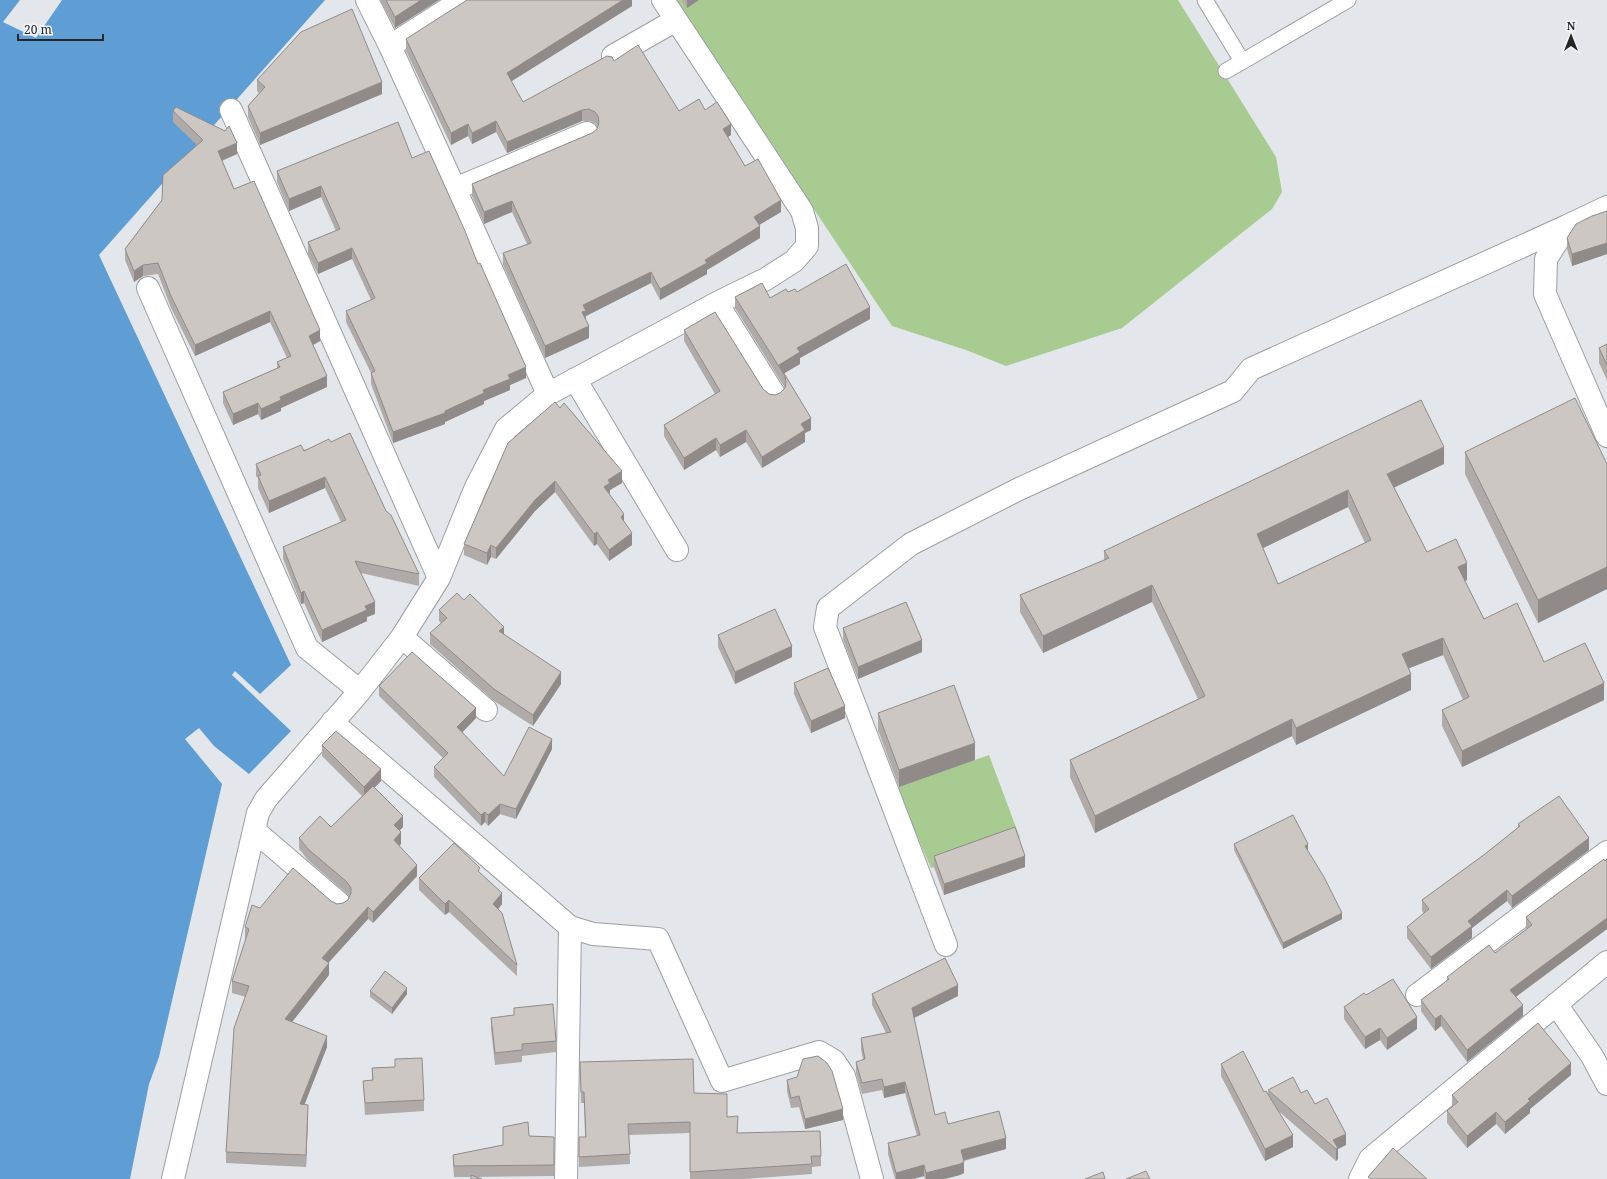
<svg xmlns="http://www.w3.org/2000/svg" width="1607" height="1179" font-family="'Noto Serif',serif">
  <rect width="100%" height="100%" fill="#e3e7ec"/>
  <path fill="#a7cb91" d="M 674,0 L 1178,0 L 1276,157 L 1282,192 L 1272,209 L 1122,328 L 1006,366 L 966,350 L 892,326 Z
    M 989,755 L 1020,838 L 931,868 L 896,788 Z"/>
  <path fill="#5e9ed4" d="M 0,0 L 20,0 L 3,22 L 36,38 L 62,0 L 325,0 L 99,255 L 291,665 L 260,694 L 235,671 L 232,675 L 291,731 L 249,774 L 214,746 L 199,728 L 185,739 L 222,784 L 159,1057 L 149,1084 L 130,1179 L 0,1179 Z"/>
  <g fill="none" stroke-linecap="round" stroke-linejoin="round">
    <defs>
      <path id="lane" d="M 1205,0 L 1242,61
        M 1226,71 L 1348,0"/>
      <path id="street" d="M 367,0 L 390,46 L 548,394
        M 390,46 L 462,0
        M 613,56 L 676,20
        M 231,110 L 439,578
        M 455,189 L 587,133
        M 1607,207 L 1567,226 L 1546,259 L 1545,294 L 1607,436
        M 148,288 L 307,648 L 360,691
        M 717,303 L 774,394
        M 575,379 L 677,550
        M 402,637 L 486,710
        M 332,722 L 570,927 L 593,934 L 658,939 L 722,1081 L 819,1052 L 834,1061 L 844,1076 L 872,1179
        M 255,831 L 339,903
        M 946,945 L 825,627 L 828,608 L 911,544 L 1019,489 L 1233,391 L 1251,369 L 1567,226
        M 1417,995 L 1607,852
        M 1556,1004 L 1592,1056 L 1607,1084
        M 173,1179 L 258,813 L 266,799 L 360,691 L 402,637 L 439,578 L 476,487 L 506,429 L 548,394 L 717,303 L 766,279 L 794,261 L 807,246 L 807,228 L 802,211 L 663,0
        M 566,1179 L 570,927
        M 1360,1179 L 1370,1159 L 1607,962"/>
    </defs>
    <use href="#lane" stroke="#9b9fa3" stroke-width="17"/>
    <use href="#street" stroke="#9b9fa3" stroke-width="24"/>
    <use href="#lane" stroke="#fff" stroke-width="15"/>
    <use href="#street" stroke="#fff" stroke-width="22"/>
  </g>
  <path fill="#b0aba9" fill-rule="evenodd" d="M 380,0 L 439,0 L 395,28 Z
    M 632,0 L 632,6 L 511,81 L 523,102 L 614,61 L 679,111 L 705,110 L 731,135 L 728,137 L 745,166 L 781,212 L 759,225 L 760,238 L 707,270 L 707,274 L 660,300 L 651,283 L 586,316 L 586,320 L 589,338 L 545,358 L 503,265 L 503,253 L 527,244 L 512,212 L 484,224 L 472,196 L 472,184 L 592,133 L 597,129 L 598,127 L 595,123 L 589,121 L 582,121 L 507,153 L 496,132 L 472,144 L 468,136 L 451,145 L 406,51 L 406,39 Z
    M 682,0 L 699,0 L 687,8 Z
    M 257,80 L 382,94 L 260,145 L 248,117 L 248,106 L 259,93 L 257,91 Z
    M 173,111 L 237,154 L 222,161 L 234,189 L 320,341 L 313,345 L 327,387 L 281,408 L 281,411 L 261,420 L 258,414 L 233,425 L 223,403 L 223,392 L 277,368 L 277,362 L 287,358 L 270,322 L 195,356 L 171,308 L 158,274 L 143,276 L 134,282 L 125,260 L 125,249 L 162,200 L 197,145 L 173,122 Z
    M 412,158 L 478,264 L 526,378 L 510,385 L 510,390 L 484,401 L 484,404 L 445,422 L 445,424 L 393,443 L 371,384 L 371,373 L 346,322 L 346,311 L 371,300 L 352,259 L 318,274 L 308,254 L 308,242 L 336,231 L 321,197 L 289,211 L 277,182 L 277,171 Z
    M 1607,211 L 1607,254 L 1572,266 L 1567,249 L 1567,238 Z
    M 788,292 L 797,292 L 870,319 L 800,358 L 800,364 L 784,373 L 811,430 L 805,433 L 805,442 L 762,468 L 746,442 L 720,457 L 716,450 L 684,470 L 664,436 L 664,425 L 715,394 L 684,341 L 684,330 L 763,389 L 769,394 L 775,395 L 780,393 L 785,388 L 735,308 L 735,297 L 770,298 Z
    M 1607,344 L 1607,380 L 1599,363 L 1599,348 Z
    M 331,442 L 386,511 L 419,574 L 419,586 L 361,573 L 375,614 L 367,617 L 367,621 L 322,642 L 304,603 L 301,604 L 283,559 L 283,547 L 341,522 L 325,488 L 269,513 L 258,488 L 258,478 L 256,476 L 256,464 Z
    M 508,443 L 622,483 L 610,490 L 610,495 L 624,522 L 632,545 L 609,561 L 597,544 L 594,546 L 555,492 L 535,511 L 496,559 L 491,557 L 487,565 L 464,555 L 464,544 Z
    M 1465,452 L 1607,464 L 1607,589 L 1538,623 L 1465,474 Z
    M 1444,464 L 1394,487 L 1427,552 L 1467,580 L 1465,581 L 1484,619 L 1544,662 L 1604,700 L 1462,767 L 1442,726 L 1442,710 L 1463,700 L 1443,655 L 1409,668 L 1411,690 L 1296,745 L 1292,736 L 1095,833 L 1070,777 L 1070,760 L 1198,699 L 1152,602 L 1043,653 L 1020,612 L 1020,595 L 1104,560 L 1104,551 ZM 1348,507 L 1365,543 L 1278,584 L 1263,548 Z
    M 439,610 L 504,634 L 561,684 L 533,726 L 494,701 L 430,644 L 430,633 L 441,623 L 439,621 Z
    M 843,628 L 922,652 L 858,679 L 843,640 Z
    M 718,635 L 792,657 L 735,684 L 718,647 Z
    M 794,683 L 845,718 L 811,733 L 794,694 Z
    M 379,686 L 476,718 L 462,732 L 504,776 L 552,749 L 516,819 L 500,814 L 488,826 L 485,822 L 481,826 L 434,777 L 434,767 L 443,758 L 379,696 Z
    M 878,713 L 975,760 L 899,787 L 878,730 Z
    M 322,745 L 381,781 L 374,788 L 403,827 L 400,830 L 401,844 L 399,846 L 417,876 L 373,923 L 368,919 L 328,963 L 329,975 L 292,1022 L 327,1047 L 304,1105 L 308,1117 L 306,1167 L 226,1163 L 226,1152 L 246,997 L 232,993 L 232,981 L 246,939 L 245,939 L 245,927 L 260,908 L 331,901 L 337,904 L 343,903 L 348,900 L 350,897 L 347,894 L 308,860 L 299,849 L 299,838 L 331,827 L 362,796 L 322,756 Z
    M 1518,824 L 1589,850 L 1512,908 L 1507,901 L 1472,928 L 1472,938 L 1431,969 L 1407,938 L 1407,927 L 1424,914 L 1422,911 L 1422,900 L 1485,854 L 1518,828 Z
    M 1234,844 L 1308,850 L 1307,850 L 1342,919 L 1283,949 L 1234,850 Z
    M 934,856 L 1025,867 L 944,895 L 934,867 Z
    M 1605,861 L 1607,929 L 1516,997 L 1523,1016 L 1467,1062 L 1441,1026 L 1435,1031 L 1421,1011 L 1421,1000 L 1447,981 L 1447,977 L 1495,953 L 1527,929 L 1526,928 L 1526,917 Z
    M 480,873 L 502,904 L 498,909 L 517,965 L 517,976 L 449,912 L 445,915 L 419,890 L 419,878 Z
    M 370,991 L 407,994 L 392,1014 L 370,997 Z
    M 872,994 L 958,996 L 914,1018 L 935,1115 L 948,1124 L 1006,1149 L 964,1161 L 964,1173 L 960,1175 L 944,1179 L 925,1179 L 924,1176 L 913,1179 L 895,1179 L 888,1154 L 888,1143 L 917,1136 L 905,1093 L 884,1098 L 882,1090 L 862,1094 L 856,1073 L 856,1062 L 863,1060 L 861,1049 L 861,1038 L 886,1033 L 872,1005 Z
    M 1366,995 L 1417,1029 L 1387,1050 L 1380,1040 L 1365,1049 L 1344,1019 L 1344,1007 Z
    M 514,1008 L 556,1041 L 556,1052 L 522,1056 L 522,1062 L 495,1065 L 491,1029 L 491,1018 L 514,1015 Z
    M 395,1059 L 424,1100 L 424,1111 L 365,1115 L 363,1081 L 372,1080 L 372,1068 L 395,1067 Z
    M 580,1062 L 694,1093 L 727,1117 L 738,1127 L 737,1133 L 821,1156 L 821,1166 L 812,1167 L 812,1174 L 744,1179 L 690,1179 L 690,1133 L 629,1135 L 630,1164 L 579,1167 L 579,1137 L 585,1137 L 584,1103 L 581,1103 Z
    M 1221,1064 L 1264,1092 L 1268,1095 L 1268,1090 L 1301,1093 L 1315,1104 L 1346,1145 L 1338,1149 L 1338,1159 L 1336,1161 L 1276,1109 L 1293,1147 L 1265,1161 L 1221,1076 Z
    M 1571,1075 L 1530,1109 L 1530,1113 L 1505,1134 L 1496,1124 L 1467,1148 L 1447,1123 L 1447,1111 L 1452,1107 L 1452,1095 Z
    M 787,1080 L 843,1120 L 805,1129 L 799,1107 L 791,1108 L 787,1091 Z
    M 503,1127 L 529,1136 L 554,1137 L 554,1176 L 476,1177 L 482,1179 L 471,1179 L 471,1177 L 454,1177 L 453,1165 L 453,1155 L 503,1145 Z"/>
  <path fill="#908b89" d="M 421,0 L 439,0 L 395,28 L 395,17 Z
    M 623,0 L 632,0 L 632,6 L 507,84 L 507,73 Z
    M 687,0 L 699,0 L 687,8 Z
    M 382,82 L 382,94 L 260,145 L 260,133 Z
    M 582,110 L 582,121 L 507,153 L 507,142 Z
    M 496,121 L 496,132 L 472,144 L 472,133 Z
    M 468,124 L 468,136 L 451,145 L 451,133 Z
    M 731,124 L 731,135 L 723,140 L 723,129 Z
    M 237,143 L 237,154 L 218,162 L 218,151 Z
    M 321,186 L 321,197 L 289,211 L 289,199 Z
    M 781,200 L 781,212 L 754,228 L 754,217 Z
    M 512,201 L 512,212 L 484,224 L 484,212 Z
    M 760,226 L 760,238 L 707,270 L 707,274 L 660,300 L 660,289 Z
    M 1607,243 L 1607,254 L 1572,266 L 1572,254 Z
    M 352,248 L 352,259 L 318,274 L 318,263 Z
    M 143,265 L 143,276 L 134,282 L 134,271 Z
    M 651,272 L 651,283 L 586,316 L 586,322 L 582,312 L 583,305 Z
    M 870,307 L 870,319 L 800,358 L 800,364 L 783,374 L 779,365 L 797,348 Z
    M 270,311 L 270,322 L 195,356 L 195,345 Z
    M 589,326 L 589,338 L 545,358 L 545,346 Z
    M 320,330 L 320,341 L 309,347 L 309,336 Z
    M 526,367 L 526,378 L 510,385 L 510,390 L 484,401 L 484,404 L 445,422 L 445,424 L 393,443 L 393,432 L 445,411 L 483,390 L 508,375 Z
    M 327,376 L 327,387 L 281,408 L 281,411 L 261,420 L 261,409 L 280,397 Z
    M 258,403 L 258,414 L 233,425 L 233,414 Z
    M 811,418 L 811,430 L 805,433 L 805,442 L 762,468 L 762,457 L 801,424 Z
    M 746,430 L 746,442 L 720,457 L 720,445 Z
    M 716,438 L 716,450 L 684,470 L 684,458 Z
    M 1444,447 L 1444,464 L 1387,491 L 1387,474 Z
    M 622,471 L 622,483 L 610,490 L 610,494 L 604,487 L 608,480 Z
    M 325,477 L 325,488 L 269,513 L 269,501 Z
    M 555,481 L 555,492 L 535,511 L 496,559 L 496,548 L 535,500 Z
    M 1348,490 L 1348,507 L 1257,551 L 1257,534 Z
    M 624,514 L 624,525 L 621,517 Z
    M 597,532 L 597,544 L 594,546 L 594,534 Z
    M 632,533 L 632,545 L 609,561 L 609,550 Z
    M 491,545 L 491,557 L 487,565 L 487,553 Z
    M 1467,563 L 1467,580 L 1458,584 L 1458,567 Z
    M 1607,567 L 1607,589 L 1538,623 L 1538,600 Z
    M 1152,585 L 1152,602 L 1043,653 L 1043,636 Z
    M 304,591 L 304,603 L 301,604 L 301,593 Z
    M 375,602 L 375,614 L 367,617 L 367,621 L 322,642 L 322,630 L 365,606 Z
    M 504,627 L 504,638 L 499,631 Z
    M 1443,638 L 1443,655 L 1402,671 L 1402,654 Z
    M 922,640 L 922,652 L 858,679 L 858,667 Z
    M 792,646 L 792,657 L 735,684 L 735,672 Z
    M 561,672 L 561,684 L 533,726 L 533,715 Z
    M 1411,674 L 1411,690 L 1296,745 L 1296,728 Z
    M 1604,683 L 1604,700 L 1462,767 L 1462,751 Z
    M 845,706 L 845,718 L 811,733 L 811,721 Z
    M 476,708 L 476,718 L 457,738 L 457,727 Z
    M 1292,719 L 1292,736 L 1095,833 L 1095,816 Z
    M 552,739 L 552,749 L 516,819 L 516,809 Z
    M 975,743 L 975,760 L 899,787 L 899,770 Z
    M 381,769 L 381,781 L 364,798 L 364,787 Z
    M 500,804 L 500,814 L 488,826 L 488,815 Z
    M 485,812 L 485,822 L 481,826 L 481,815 Z
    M 403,816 L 403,827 L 394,836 L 394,825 Z
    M 401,832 L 401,844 L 394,852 L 394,840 Z
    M 1589,838 L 1589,850 L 1512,908 L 1512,896 Z
    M 1308,844 L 1308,850 L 1305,852 L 1305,846 Z
    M 1025,856 L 1025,867 L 944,895 L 944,884 Z
    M 417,865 L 417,876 L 373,923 L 373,912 Z
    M 1507,890 L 1507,901 L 1472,928 L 1472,938 L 1431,969 L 1431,957 L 1468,921 Z
    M 502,893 L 502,904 L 493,916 L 493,904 Z
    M 449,900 L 449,912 L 445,915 L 445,904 Z
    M 368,907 L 368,919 L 322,970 L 322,958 Z
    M 1342,913 L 1342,919 L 1283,949 L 1283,943 Z
    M 1607,918 L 1607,929 L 1510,1001 L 1510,990 Z
    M 329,963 L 329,975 L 285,1031 L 285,1019 Z
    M 958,985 L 958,996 L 912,1019 L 912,1008 Z
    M 407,988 L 407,994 L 392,1014 L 392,1008 Z
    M 1523,1005 L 1523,1016 L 1467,1062 L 1467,1050 Z
    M 1441,1015 L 1441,1026 L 1435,1031 L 1435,1019 Z
    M 1417,1017 L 1417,1029 L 1387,1050 L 1387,1038 Z
    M 1380,1028 L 1380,1040 L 1365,1049 L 1365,1037 Z
    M 327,1036 L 327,1047 L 300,1116 L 300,1104 Z
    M 1571,1063 L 1571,1075 L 1530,1109 L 1530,1113 L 1505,1134 L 1505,1122 L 1528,1099 Z
    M 905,1082 L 905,1093 L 884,1098 L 884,1087 Z
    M 308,1105 L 308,1117 L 306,1167 L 306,1155 Z
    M 843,1109 L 843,1120 L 805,1129 L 805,1119 Z
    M 1496,1112 L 1496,1124 L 1467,1148 L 1467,1136 Z
    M 1346,1134 L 1346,1145 L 1338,1149 L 1338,1159 L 1336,1161 L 1336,1149 L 1333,1140 Z
    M 1293,1135 L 1293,1147 L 1265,1161 L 1265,1149 Z
    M 1006,1138 L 1006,1149 L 961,1161 L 961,1150 Z
    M 964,1162 L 964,1173 L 960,1175 L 944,1179 L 926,1179 L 926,1173 Z
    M 924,1165 L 924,1176 L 913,1179 L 896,1179 L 896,1173 Z"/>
  <path fill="#cdc7c4" stroke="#908b89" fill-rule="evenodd" d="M 386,0 L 421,0 L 395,17 Z
    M 467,0 L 623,0 L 507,73 L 523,102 L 607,56 L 612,57 L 614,61 L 638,45 L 679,111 L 699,99 L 705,110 L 717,102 L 731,124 L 723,129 L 745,166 L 758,159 L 781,200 L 754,217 L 760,226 L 705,260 L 707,263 L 660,289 L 651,272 L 583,305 L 586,311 L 582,312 L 589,326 L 545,346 L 503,253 L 531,243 L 512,201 L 484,212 L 472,184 L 592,133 L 597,129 L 599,123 L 598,116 L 595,112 L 589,109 L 582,110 L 507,142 L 496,121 L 472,133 L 468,124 L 451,133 L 406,39 Z
    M 352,9 L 382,82 L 260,133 L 248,106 L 265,87 L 257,80 L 301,32 Z
    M 176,107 L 225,131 L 229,126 L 237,143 L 218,151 L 234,189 L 254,181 L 320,330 L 309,336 L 327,376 L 280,397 L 281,400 L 261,409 L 258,403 L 233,414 L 223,392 L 280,367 L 277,362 L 291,356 L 270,311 L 195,345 L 171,296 L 158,263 L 143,265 L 134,271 L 125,249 L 162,200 L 163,175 L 203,140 L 173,111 Z
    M 398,122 L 412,158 L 429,151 L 465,231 L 478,264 L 480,263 L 526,367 L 508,375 L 510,379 L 483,390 L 484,393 L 445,411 L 445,413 L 393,432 L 371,373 L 375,371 L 346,311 L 375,298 L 352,248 L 318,263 L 308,242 L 340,229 L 321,186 L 289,199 L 277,171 Z
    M 1607,211 L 1607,243 L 1572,254 L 1567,238 L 1576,224 L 1592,216 Z
    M 846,264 L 870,307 L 797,348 L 800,352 L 779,365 L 811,418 L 801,424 L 805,430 L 762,457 L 746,430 L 720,445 L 716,438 L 684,458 L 664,425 L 720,391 L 684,330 L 715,312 L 763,389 L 769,394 L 775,395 L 780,393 L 785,388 L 786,382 L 785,376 L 735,297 L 762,283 L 770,298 L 786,289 L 788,292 L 795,289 L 797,292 Z
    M 1607,344 L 1607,365 L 1599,348 Z
    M 1575,398 L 1607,464 L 1607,567 L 1538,600 L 1465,452 Z
    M 1421,400 L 1444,447 L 1387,474 L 1427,552 L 1456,539 L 1467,563 L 1458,567 L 1484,619 L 1517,603 L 1544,662 L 1585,643 L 1604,683 L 1462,751 L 1442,710 L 1469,697 L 1443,638 L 1402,654 L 1411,674 L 1296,728 L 1292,719 L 1095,816 L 1070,760 L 1205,696 L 1152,585 L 1043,636 L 1020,595 L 1109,558 L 1104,551 ZM 1348,490 L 1371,540 L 1278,584 L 1257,534 Z
    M 555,402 L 560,408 L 564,403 L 622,471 L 608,480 L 610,483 L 604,487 L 624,514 L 621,517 L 632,533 L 609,550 L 597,532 L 594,534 L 555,481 L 535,500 L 496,548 L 491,545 L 487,553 L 464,544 L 508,443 Z
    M 350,433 L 386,511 L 391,515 L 419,574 L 355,561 L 375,602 L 365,606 L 367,610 L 322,630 L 304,591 L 301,593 L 283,547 L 346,520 L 325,477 L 269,501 L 258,476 L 261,475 L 256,464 L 301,445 L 304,451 L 329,439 L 331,442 Z
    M 457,593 L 464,600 L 470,594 L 504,627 L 499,631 L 561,672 L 533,715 L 494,689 L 430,633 L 447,618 L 439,610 Z
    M 906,602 L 922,640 L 858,667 L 843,628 Z
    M 775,609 L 792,646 L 735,672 L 718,635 Z
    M 412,652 L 476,708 L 457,727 L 504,776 L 529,727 L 552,739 L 516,809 L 500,804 L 488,815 L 485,812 L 481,815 L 434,767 L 448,753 L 379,686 Z
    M 828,668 L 845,706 L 811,721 L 794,683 Z
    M 954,685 L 975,743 L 899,770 L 878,713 Z
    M 336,731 L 381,769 L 364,787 L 322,745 Z
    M 373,786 L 403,816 L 394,825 L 401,832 L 394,840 L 417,865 L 373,912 L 368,907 L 322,958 L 329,963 L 285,1019 L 327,1036 L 300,1104 L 308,1105 L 306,1155 L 226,1152 L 234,1028 L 249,986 L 232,981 L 249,929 L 245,927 L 252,905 L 260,908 L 293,868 L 331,901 L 337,904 L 343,903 L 348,900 L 351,893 L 351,888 L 347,882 L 308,849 L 299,838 L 320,816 L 331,827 Z
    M 1559,796 L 1589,838 L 1512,896 L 1507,890 L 1468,921 L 1472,926 L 1431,957 L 1407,927 L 1429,909 L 1422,900 L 1485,854 L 1520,826 L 1518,824 Z
    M 1293,815 L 1308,844 L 1305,846 L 1324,877 L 1342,913 L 1283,943 L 1234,844 Z
    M 1015,827 L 1025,856 L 944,884 L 934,856 Z
    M 454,843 L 480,868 L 478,871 L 502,893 L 493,904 L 502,913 L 517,965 L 449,900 L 445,904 L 419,878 Z
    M 1604,859 L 1605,861 L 1607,859 L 1607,918 L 1510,990 L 1523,1005 L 1467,1050 L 1441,1015 L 1435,1019 L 1421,1000 L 1449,979 L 1447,977 L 1489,945 L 1495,953 L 1532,925 L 1526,917 Z
    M 945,958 L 958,985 L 912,1008 L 935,1115 L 945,1112 L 948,1124 L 999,1111 L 1006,1138 L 961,1150 L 964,1162 L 960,1164 L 926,1173 L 924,1165 L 896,1173 L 888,1143 L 920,1135 L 905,1082 L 884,1087 L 882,1079 L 862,1083 L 856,1062 L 865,1059 L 861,1038 L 891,1032 L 872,994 Z
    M 385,971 L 407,988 L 392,1008 L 370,991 Z
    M 1393,979 L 1417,1017 L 1387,1038 L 1380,1028 L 1365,1037 L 1344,1007 L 1364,993 L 1366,995 Z
    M 553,1004 L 556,1041 L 522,1044 L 522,1050 L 495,1053 L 491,1018 L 514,1015 L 514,1008 Z
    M 1538,1023 L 1571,1063 L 1528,1099 L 1530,1101 L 1505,1122 L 1496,1112 L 1467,1136 L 1447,1111 L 1458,1102 L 1452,1095 Z
    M 1243,1051 L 1264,1092 L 1266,1091 L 1293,1135 L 1265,1149 L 1221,1064 Z
    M 818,1056 L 827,1063 L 832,1071 L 843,1109 L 805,1119 L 799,1096 L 791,1098 L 787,1080 L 797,1077 L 803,1059 Z
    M 422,1058 L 424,1100 L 365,1103 L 363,1081 L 373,1080 L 372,1068 L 395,1067 L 395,1059 Z
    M 693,1059 L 694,1093 L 727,1094 L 727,1117 L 738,1116 L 737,1133 L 820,1131 L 821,1156 L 811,1156 L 812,1164 L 690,1172 L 690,1122 L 628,1124 L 630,1154 L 579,1157 L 579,1137 L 586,1137 L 584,1092 L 581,1092 L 580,1062 Z
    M 1293,1077 L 1301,1093 L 1307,1090 L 1315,1104 L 1327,1098 L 1346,1134 L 1333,1140 L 1338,1148 L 1336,1149 L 1268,1090 Z
    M 528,1122 L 529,1136 L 554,1137 L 554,1165 L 454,1166 L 453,1155 L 503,1145 L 503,1127 Z
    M 1393,1148 L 1427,1179 L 1371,1179 L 1368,1177 Z
    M 1146,1171 L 1150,1179 L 1126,1179 Z
    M 1103,1172 L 1105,1179 L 1085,1179 Z
    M 471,1175 L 482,1179 L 471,1179 Z"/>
  <g transform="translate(1571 36)" stroke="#f1f5fa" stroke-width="3" paint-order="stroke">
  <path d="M0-3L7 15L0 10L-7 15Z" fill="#252628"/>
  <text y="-6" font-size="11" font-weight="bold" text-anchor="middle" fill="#252628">N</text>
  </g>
  <path d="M18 34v6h85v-6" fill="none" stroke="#252628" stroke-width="2"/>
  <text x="24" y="34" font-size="12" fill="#252628" stroke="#f1f5fa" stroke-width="3" paint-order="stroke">20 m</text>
</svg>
